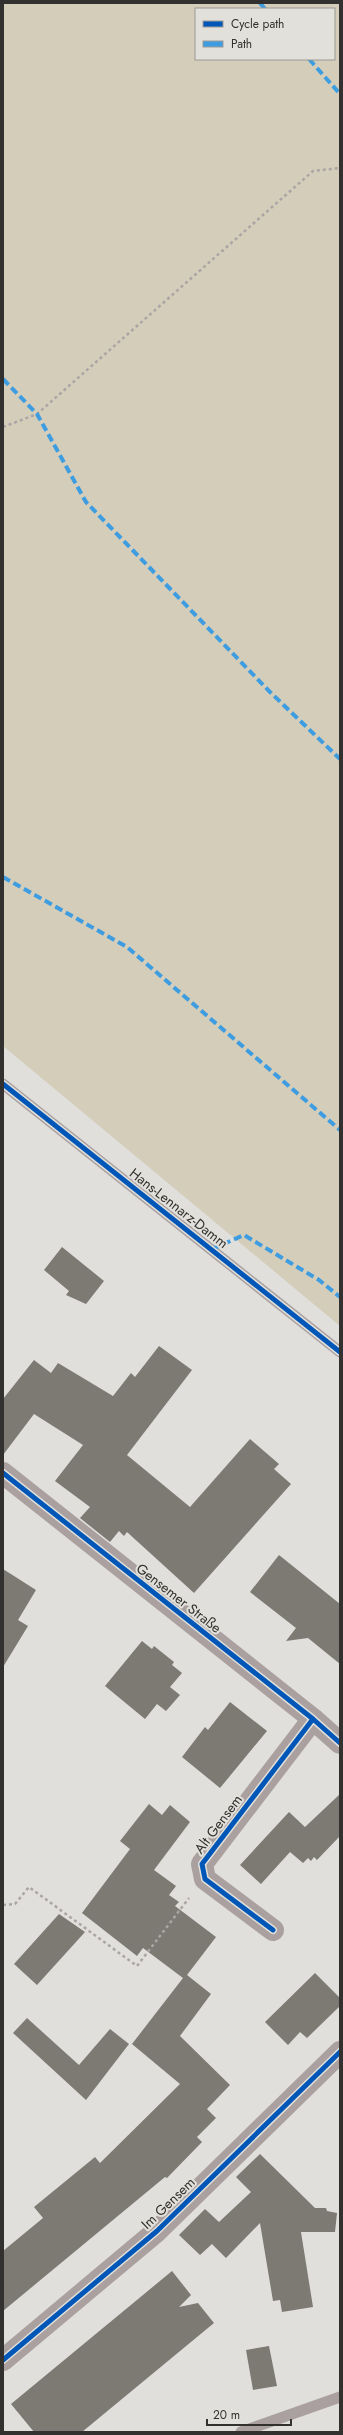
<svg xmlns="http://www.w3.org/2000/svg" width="343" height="2435" font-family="Jost,sans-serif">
  <rect width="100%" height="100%" fill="#e0dfdc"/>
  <path fill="#d4cdba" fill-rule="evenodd" d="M 3,3 L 340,3 L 340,1326 L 3,1046 ZM 196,9 L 334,9 L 334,59 L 196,59 Z"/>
  <path fill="#7c7a73" d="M 62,1247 L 104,1281 L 86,1304 L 66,1295 L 69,1291 L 44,1270 Z
    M 159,1346 L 192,1370 L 127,1455 L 190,1507 L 250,1439 L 279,1464 L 274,1469 L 291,1484 L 194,1593 L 127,1532 L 124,1536 L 119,1531 L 110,1542 L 80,1518 L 90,1507 L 55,1481 L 83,1445 L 34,1414 L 3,1455 L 3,1399 L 34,1360 L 51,1373 L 58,1363 L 113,1396 L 131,1373 L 135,1377 Z
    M 279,1555 L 340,1604 L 340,1664 L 308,1638 L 286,1641 L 296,1628 L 250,1592 Z
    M 3,1569 L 36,1590 L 18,1620 L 28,1626 L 3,1667 Z
    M 142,1641 L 152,1649 L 154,1646 L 174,1662 L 172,1665 L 182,1673 L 170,1687 L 180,1695 L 166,1711 L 157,1704 L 145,1719 L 105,1686 Z
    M 230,1702 L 267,1731 L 220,1788 L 182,1757 L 205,1727 L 208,1730 Z
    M 340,1794 L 340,1836 L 317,1860 L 314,1857 L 311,1861 L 308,1858 L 303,1863 L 290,1852 L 261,1884 L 240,1865 L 289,1812 L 305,1827 Z
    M 149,1804 L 162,1815 L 170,1805 L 190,1822 L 154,1870 L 176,1886 L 169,1895 L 179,1902 L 175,1906 L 216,1937 L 187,1975 L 211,1994 L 180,2036 L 230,2085 L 207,2109 L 216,2118 L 197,2137 L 202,2142 L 167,2178 L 165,2177 L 3,2311 L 3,2251 L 43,2218 L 34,2207 L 95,2157 L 100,2163 L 180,2084 L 132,2044 L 183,1978 L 143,1948 L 137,1956 L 82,1913 L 130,1849 L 120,1841 Z
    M 59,1914 L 85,1932 L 37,1985 L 14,1964 Z
    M 315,1973 L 340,1998 L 340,2006 L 307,2038 L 300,2032 L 288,2045 L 265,2022 Z
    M 27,2018 L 79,2065 L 110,2029 L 129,2044 L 86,2100 L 13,2033 Z
    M 260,2154 L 315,2208 L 326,2208 L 327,2211 L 337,2213 L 335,2232 L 301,2232 L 313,2307 L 282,2312 L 280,2300 L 273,2301 L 260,2223 L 226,2258 L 212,2244 L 200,2255 L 179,2235 L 205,2209 L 219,2222 L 251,2192 L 236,2177 Z
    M 172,2271 L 191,2295 L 179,2307 L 198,2303 L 214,2323 L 82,2432 L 34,2432 L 11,2404 Z
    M 269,2346 L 277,2386 L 253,2390 L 246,2350 Z"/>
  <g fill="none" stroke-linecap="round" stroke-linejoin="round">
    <path stroke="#aca5a5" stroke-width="2.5" stroke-dasharray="3 3" stroke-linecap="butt" d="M 3,427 L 37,414 L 313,171 L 340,168
      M 3,1905 L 15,1904 L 29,1887 L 137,1966 L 189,1898"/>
    <path stroke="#aaa0a0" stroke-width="11" d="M 3,1084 L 340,1352
      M 241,2432 L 340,2397"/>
    <path stroke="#aaa0a0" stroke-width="22" d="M 3,1473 L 313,1719 L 340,1743
      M 273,1930 L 205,1879 L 202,1864 L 313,1719
      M 3,2360 L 157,2231 L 340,2052"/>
    <path stroke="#3e9de1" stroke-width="4" stroke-dasharray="8 4" stroke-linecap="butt" d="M 260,3 L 265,9
      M 309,59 L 340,94
      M 3,379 L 37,414 L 86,502 L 270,692 L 340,759
      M 3,877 L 127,947 L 340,1130
      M 212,1249 L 244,1235 L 319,1280 L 340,1297"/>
    <defs>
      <path id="cycleway" d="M 3,1084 L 340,1352
        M 3,1473 L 313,1719 L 340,1743
        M 273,1930 L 205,1879 L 202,1864 L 313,1719
        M 3,2360 L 157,2231 L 340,2052"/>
    </defs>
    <use href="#cycleway" stroke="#e2e0da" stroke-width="8"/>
    <use href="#cycleway" stroke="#0057b8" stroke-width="5"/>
  </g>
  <g text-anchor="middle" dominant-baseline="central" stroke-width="4" stroke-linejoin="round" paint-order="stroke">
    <g font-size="14" fill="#32312f" stroke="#e2e0da">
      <text transform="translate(179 1208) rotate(38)">Hans-Lennarz-Damm</text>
      <text transform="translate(179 1598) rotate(38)">Gensemer Straße</text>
      <text transform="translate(218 1824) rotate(-53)">Alt Gensem</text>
      <text transform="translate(168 2203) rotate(-44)">Im Gensem</text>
    </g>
  </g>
  <rect width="343" height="2435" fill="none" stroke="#32312f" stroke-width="8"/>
  <rect x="195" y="8" width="140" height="52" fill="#e2e0da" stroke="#9c9a96"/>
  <rect x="203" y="21" width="20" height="6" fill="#0057b8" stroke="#9c9a96"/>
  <text x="231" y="28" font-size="12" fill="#32312f">Cycle path</text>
  <rect x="203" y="41" width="20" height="6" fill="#3e9de1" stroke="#9c9a96"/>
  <text x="231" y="48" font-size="12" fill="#32312f">Path</text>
  <path d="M207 2419v6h84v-6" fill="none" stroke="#32312f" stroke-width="2"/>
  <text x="213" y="2419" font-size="12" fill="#32312f" stroke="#e2e0da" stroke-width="3" paint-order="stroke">20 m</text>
</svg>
